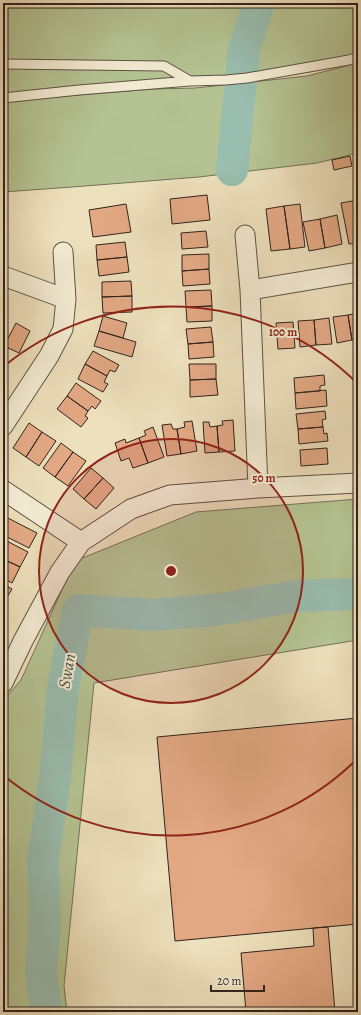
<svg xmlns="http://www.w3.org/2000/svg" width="361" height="1015" font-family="Alegreya,serif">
  <rect width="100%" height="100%" fill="#ede0bc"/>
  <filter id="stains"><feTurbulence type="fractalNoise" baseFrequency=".005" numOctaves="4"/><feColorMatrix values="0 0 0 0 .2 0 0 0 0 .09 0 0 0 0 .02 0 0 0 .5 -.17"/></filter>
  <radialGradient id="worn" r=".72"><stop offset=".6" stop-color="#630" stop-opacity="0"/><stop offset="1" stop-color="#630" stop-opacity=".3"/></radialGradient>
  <path fill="#b5c393" stroke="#727358" d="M 3,3 L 358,3 L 358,57 L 247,78 L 3,98 Z
    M 358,63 L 358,153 L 317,163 L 199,177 L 72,187 L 3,192 L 3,101 L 153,89 L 195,88 L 234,84 L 307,76 Z
    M 358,499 L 358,640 L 94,683 L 64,986 L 67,1012 L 3,1012 L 3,701 L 21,680 L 75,561 L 196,512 Z"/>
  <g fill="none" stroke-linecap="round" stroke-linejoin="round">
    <path stroke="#99bdae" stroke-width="32" d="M 232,170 L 244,50 L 259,3
      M 47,1012 L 41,974 L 45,923 L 43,860 L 55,778 L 63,688 L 78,610 L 153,615 L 215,610 L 297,596 L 358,594"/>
  </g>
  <path fill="#e3a984" stroke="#30231e" d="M 350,156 L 352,166 L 334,170 L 332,160 Z
    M 207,195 L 210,220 L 172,224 L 170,199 Z
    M 358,200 L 358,243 L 349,244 L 341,203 Z
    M 126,204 L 131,232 L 93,237 L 89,210 Z
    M 300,204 L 305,247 L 290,249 L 284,206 Z
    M 284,206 L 290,249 L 271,251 L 266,209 Z
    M 337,215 L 342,244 L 325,248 L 320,219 Z
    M 320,219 L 325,248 L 309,251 L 303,222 Z
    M 206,231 L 208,247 L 182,249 L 181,233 Z
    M 125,242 L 127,257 L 97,260 L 96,245 Z
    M 209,254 L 209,269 L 182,271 L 182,255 Z
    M 127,257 L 129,272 L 99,276 L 97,260 Z
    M 209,269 L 210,284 L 183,286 L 182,271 Z
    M 131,281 L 132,296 L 102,297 L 102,282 Z
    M 211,290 L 212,306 L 186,307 L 185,291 Z
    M 132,296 L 132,312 L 103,313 L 102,297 Z
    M 212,306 L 212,321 L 187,322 L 186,307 Z
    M 358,313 L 358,339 L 352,340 L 348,315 Z
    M 348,315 L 352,340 L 337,343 L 333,317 Z
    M 103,316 L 127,323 L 123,338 L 99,331 Z
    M 329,318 L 332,344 L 316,345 L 314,320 Z
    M 314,320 L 316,345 L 300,347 L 298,321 Z
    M 3,321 L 8,322 L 3,338 Z
    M 293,322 L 295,348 L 278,349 L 276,323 Z
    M 16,323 L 30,331 L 19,353 L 4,346 Z
    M 211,327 L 213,342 L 188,344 L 186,329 Z
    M 99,331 L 136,342 L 132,357 L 94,346 Z
    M 213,342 L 214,357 L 189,359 L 188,344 Z
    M 93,351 L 119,365 L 115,372 L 110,370 L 107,376 L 85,364 Z
    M 85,364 L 107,376 L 104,382 L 108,384 L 103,392 L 78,379 Z
    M 189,364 L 216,364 L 216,379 L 190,380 Z
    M 324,375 L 325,385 L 320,386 L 320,391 L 295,393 L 294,378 Z
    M 216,379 L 218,395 L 190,397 L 190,380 Z
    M 76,383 L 101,401 L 95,409 L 92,406 L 88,411 L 67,396 Z
    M 326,390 L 327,406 L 296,409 L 295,393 Z
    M 67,396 L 88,411 L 85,416 L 88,418 L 81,427 L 57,409 Z
    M 325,411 L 326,419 L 322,420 L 323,427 L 298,429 L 296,414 Z
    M 233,420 L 235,451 L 219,452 L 217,426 L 223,425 L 222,421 Z
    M 192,421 L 197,451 L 181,454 L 177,429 L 185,427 L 184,422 Z
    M 203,422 L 209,422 L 210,427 L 217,426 L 219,452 L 205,453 Z
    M 29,423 L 42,432 L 26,457 L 13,448 Z
    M 171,424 L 173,429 L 177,429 L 181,454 L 167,456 L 162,425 Z
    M 153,427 L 164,457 L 148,463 L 139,438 L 146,435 L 144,431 Z
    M 323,427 L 324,434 L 327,433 L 328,441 L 299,444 L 298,429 Z
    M 42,432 L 56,441 L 39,466 L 26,457 Z
    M 139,438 L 148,463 L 133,468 L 129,458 L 121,461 L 115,443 L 125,439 L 126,443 Z
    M 61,443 L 73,452 L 55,477 L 43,468 Z
    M 327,448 L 328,464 L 301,466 L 300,450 Z
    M 73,452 L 86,461 L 68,486 L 55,477 Z
    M 91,468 L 103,478 L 84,499 L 73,489 Z
    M 103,478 L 114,488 L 96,509 L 84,499 Z
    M 4,516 L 37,533 L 29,548 L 3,535 L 3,519 Z
    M 3,539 L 28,552 L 20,567 L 3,559 Z
    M 3,559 L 20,567 L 12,583 L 3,578 Z
    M 3,584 L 12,589 L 3,604 Z
    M 358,718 L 358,924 L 175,941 L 157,737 Z
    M 328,927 L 335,1012 L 246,1012 L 241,953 L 314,946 L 313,928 Z"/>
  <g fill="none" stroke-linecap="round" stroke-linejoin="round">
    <defs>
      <path id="service" d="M 3,64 L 164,66 L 190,81
        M 3,98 L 79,90 L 190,81 L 226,80 L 247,78 L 349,60 L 358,57"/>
      <path id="minor" d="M 245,235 L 250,290
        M 3,276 L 66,299
        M 3,426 L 49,356 L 63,329 L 66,299 L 63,252
        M 258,488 L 250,290 L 358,272
        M 3,490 L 81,542
        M 3,683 L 23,641 L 60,572 L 81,542 L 131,509 L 170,495 L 258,488 L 358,483"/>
    </defs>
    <use href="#service" stroke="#5f5246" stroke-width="11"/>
    <use href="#minor" stroke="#5f5246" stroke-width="21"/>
    <use href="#service" stroke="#f3ebd3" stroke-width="9"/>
    <use href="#minor" stroke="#f3ebd3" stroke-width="19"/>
  </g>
  <circle cx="171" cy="571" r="132" fill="#8f2418" fill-opacity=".12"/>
  <g fill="none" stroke="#8f2418" stroke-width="2">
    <circle cx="171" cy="571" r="132"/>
    <path d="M358 758A264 264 0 0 1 3 775M3 367A264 264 0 0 1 358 384"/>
  </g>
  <g text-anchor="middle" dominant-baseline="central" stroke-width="4" stroke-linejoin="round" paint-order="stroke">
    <g font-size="17" font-style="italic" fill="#505149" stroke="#f3ebd3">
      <text transform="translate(67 671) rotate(-80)">Swan</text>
    </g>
  </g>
  <circle cx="171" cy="571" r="6" fill="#8f2418" stroke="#f3ebd3" stroke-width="2"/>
  <g font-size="12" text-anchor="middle" font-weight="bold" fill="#8f2418" stroke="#f3ebd3" stroke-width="4" stroke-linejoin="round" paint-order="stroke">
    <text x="283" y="336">100 m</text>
    <text x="264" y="482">50 m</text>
  </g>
  <rect width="361" height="1015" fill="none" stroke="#ede0bc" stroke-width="16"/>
  <rect x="4" y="4" width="353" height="1007" fill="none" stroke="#30231e" stroke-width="2"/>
  <rect x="8" y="8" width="345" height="999" fill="none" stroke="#30231e"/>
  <path d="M211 985v6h53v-6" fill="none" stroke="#30231e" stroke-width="2"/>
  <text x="217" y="985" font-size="12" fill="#30231e" stroke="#f3ebd3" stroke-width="3" paint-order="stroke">20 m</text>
  <rect width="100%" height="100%" filter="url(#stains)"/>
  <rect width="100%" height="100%" fill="url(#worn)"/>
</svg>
